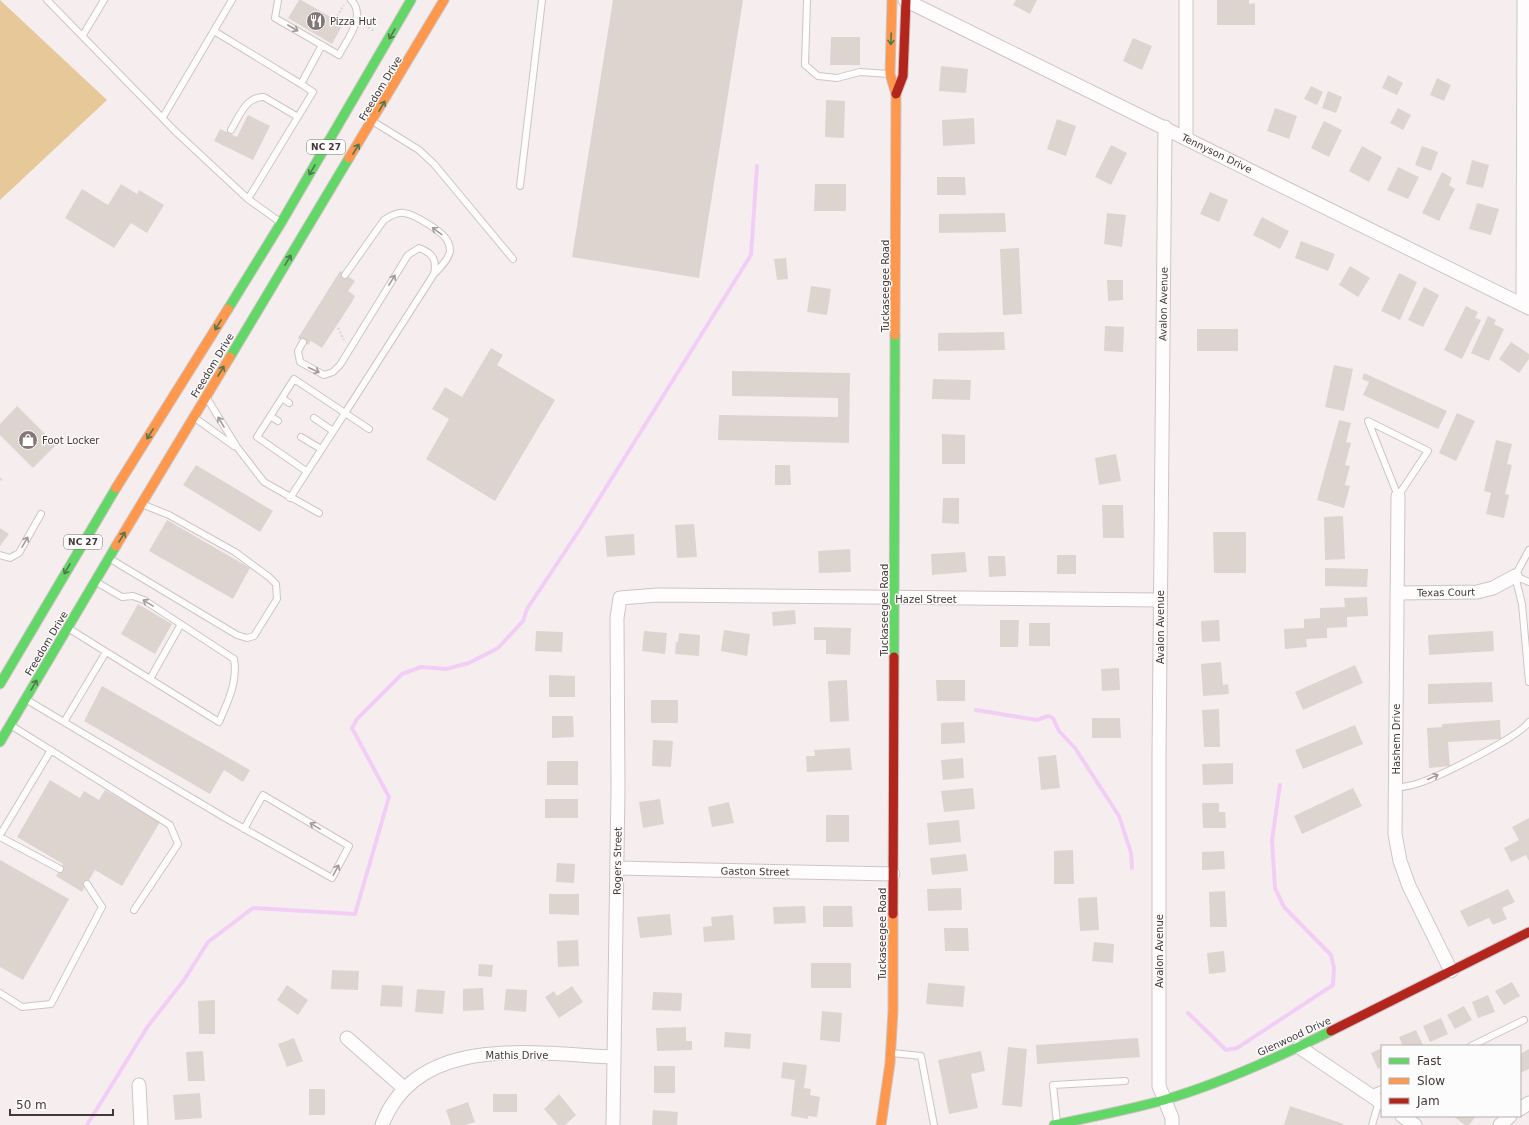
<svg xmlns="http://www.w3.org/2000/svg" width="1529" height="1125" font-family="'DejaVu Sans',sans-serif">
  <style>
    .forest { fill: #e7c899 }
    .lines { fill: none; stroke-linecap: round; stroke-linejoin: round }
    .stream { stroke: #f2cef7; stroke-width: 4 }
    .building { fill: #ddd4d0 }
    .lane-casing { stroke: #cec4c4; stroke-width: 8 }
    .street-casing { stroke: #cec4c4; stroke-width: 15 }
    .fast-casing { stroke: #cec4c4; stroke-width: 11 }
    .slow-casing { stroke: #cec4c4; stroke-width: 11 }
    .jam-casing { stroke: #cec4c4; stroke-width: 11 }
    .path { stroke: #dbd8d8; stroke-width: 2.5; stroke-dasharray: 2 2; stroke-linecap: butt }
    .lane { stroke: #fefcfc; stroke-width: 6 }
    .street { stroke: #fefcfc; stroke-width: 13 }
    .fast { stroke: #63d668; stroke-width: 9 }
    .slow { stroke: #ff974d; stroke-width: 9 }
    .jam { stroke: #b3261e; stroke-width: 9 }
    .oneway { stroke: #a29a9a }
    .oneway2 { stroke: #52774b }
    .labels { text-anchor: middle; stroke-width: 3; stroke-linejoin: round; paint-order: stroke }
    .shield { fill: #fcfcfc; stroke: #7d7272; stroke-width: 1 }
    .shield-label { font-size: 9px; font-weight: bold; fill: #463737 }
    .poi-label { font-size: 10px; fill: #463737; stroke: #fcfcfc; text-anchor: start }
    .street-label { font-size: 10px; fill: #463737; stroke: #fcfcfc }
  </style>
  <rect width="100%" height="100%" fill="#f6eeee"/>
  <path class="forest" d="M0,0L107,100L0,200Z"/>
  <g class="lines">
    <path class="stream" d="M976,710L1037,720L1048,716L1053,718L1059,731L1075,748L1119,816L1131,853L1132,868
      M1188,1013L1226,1050L1237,1048L1333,985L1334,968L1331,955L1284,907L1275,888L1272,840L1280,785
      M87,1125L148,1026L184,980L208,942L253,908L355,914L389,797L352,728L357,719L402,674L421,667L446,669L469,663L498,648L523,621L527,609L582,526L751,255L757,166"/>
  </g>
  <path class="building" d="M299,0H301L343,24L332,44L288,18Z
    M613,0H743L699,278L572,257Z
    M1016,0H1037L1030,14L1013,5Z
    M1217,0H1249V4L1255,3V25H1217Z
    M831,37H860V65H830Z
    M1133,38L1152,46L1142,70L1123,61Z
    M941,66L968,69L966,93L939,91Z
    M1388,75L1403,83L1397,95L1382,88Z
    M1437,78L1451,85L1444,101L1430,95Z
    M1311,86L1323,92L1317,105L1304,99Z
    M1328,91L1342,97L1336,113L1322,108Z
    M826,100L845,101L844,138L825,137Z
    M1275,108L1297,116L1289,139L1267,131Z
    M1398,108L1411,115L1403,130L1390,123Z
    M248,115L270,126L253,160L214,141L220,129L237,137Z
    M974,118L975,144L943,146L942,120Z
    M1057,119L1076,126L1066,156L1047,149Z
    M1324,121L1342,130L1329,157L1311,148Z
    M1111,145L1127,153L1111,185L1095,177Z
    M1362,146L1382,157L1369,182L1349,171Z
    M1422,146L1438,152L1431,171L1415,165Z
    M1472,160L1489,165L1483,188L1466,184Z
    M1398,167L1419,177L1408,199L1387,190Z
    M1442,172L1452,178L1449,185L1455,189L1439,221L1422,213Z
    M937,177H965L966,195H937Z
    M121,184L137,194L139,190L164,205L147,233L131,223L114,248L65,218L82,189L108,205Z
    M815,184H846V211H814Z
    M1210,192L1228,200L1219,222L1200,214Z
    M1477,203L1499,209L1491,235L1469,229Z
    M1005,213L1006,232L939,233V214Z
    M1107,213L1126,215L1122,247L1104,244Z
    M1262,217L1289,231L1280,249L1253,235Z
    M1301,241L1335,254L1328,271L1295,258Z
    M1019,248L1022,314L1003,315L1000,249Z
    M786,258L788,279L777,280L774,259Z
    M1350,266L1370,278L1358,297L1339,285Z
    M340,271L355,281L348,291L355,296L352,302L322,348L311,341L308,345L298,338Z
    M1399,273L1417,282L1400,320L1381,311Z
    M1107,280H1123V300L1108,301Z
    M811,286L831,289L827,315L807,312Z
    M1424,287L1439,295L1423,327L1408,320Z
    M1466,306L1478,312L1475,318L1481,320L1462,359L1444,350Z
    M1488,316L1496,320L1494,324L1504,329L1489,361L1471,353Z
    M1105,326L1124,327L1123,352L1104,351Z
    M1197,329H1238V351H1197Z
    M1004,332L1005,350L938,351V333Z
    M1511,342L1529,354V359L1519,373L1499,359Z
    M491,348L503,355L497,365L555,400L495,501L426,459L449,419L432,409L445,387L462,397Z
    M1334,365L1353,369L1344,411L1325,407Z
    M732,371L850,373L849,443L718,440L719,415L838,417V398L732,396Z
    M1364,373L1447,411L1438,429L1363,395L1369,382L1362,379Z
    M933,379L971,380L970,400L932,399Z
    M17,406L56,445L33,468L0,435V424Z
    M1457,413L1475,421L1456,461L1439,453Z
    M1339,420L1351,423L1346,442L1351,443L1345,465L1350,466L1345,485L1350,486L1344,508L1317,500Z
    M942,434L965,435V464H942Z
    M1496,440L1512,444L1507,464L1512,465L1505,494L1509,495L1504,518L1486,514L1491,493L1484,491Z
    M1116,454L1121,481L1099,485L1095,458Z
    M196,465L273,511L260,532L183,485Z
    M775,465H790L791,485H775Z
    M943,498H959V524L942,523Z
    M1102,505H1123L1124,538H1103Z
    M1343,516L1345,559L1325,560L1324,517Z
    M167,520L250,568L233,599L149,551Z
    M694,524L697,557L677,558L675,525Z
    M0,528L9,534L0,546Z
    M1213,532H1246V573H1214Z
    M634,534L635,555L607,557L605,536Z
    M850,549L851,572L819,573L818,551Z
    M965,552L967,572L932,575L931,554Z
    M1057,555H1076V574H1057Z
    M988,556H1005L1006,576L989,577Z
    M1325,568L1368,569L1367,587L1325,586Z
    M1367,597L1368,616L1347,617V627L1327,628V638L1306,639L1307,647L1285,649L1284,629L1304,628V619L1320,618V608L1345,607L1344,598Z
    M138,604L172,624L155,654L121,634Z
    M795,610L796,624L773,626L772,612Z
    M1000,620H1019L1018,647H1000Z
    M1219,620L1220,641L1202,642L1201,621Z
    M1029,623H1050V646H1029Z
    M814,627L851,628L850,655L826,654V640H814Z
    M724,630L750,634L747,656L721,651Z
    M536,631L563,632L562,652L535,651Z
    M644,631L667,633L665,654L642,651Z
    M1493,631L1494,651L1429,655L1428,635Z
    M679,633L700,635L699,656L675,654L676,642H678Z
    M1221,662L1223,685L1228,684L1229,694L1203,696L1201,664Z
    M1355,665L1363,683L1303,710L1295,692Z
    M1119,668L1120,690L1102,691L1101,669Z
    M549,675L575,676V697H549Z
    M847,680L849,721L830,722L828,681Z
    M936,680H965V701H937Z
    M1492,682L1493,702L1428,704V684Z
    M102,686L250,770L243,782L224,770L210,794L84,721Z
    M651,700H678V723H651Z
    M1219,709L1220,747H1204L1202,710Z
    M552,716H573L574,737L552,738Z
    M1092,718H1120L1121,738H1092Z
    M1500,720L1501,739L1448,742L1450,766L1429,768L1427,728L1442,727V724Z
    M964,722L965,743L941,744V723Z
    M1355,725L1363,744L1303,769L1295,750Z
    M653,740L673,741L671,767L652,766Z
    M850,748L852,770L807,772L806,756H815L814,750Z
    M1056,755L1060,788L1041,790L1038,757Z
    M963,758L964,778L943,780L941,760Z
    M547,761H578V785H547Z
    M1233,763V784L1203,785L1202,764Z
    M50,780L80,798L84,791L99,800L105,790L160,822L122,886L95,870L82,892L56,876L63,864L17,837Z
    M973,788L975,809L944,812L941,791Z
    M1353,788L1362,806L1302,834L1294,816Z
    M545,799H578V818H545Z
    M660,799L664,824L643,828L639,802Z
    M729,802L734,823L712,827L708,807Z
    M1202,803H1219V812H1225L1226,828H1203Z
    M826,815H849V842H826Z
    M1529,818V861L1526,855L1511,862L1504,848L1519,840L1512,827Z
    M959,820L961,842L929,845L927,823Z
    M1073,850L1074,884H1054V851Z
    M1224,851L1225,869L1202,870V852Z
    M966,854L968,871L932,875L930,858Z
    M0,860L69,899L23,980L0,967Z
    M557,863L575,864L574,883L556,882Z
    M961,888L962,910L928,911L927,889Z
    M1508,889L1515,902L1502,908L1507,919L1493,925L1489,918L1468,927L1460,911Z
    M1225,891L1227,927H1210L1209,892Z
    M549,894H579V915L549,914Z
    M1097,897L1099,930L1080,931L1078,898Z
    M805,906L806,923L774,924L773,907Z
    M823,906H852L853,927H823Z
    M670,914L672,935L640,938L637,917Z
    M733,915L735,940L704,942L703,927L712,926L711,917Z
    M944,928H968L969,951H945Z
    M578,940L579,966L558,967L557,941Z
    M1094,942L1114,944L1113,963L1092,961Z
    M1224,951L1226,972L1209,974L1207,953Z
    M811,963H851V988H811Z
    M479,964L493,965L492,977L478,976Z
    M332,970L359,971L358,990L331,989Z
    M1512,982L1520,996L1504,1005L1495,991Z
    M928,983L965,986L963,1007L926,1004Z
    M287,985L308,1000L298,1015L277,1000Z
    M382,985L403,986L402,1007L380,1006Z
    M572,986L583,1002L559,1018L545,997L554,991L557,996Z
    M483,988L484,1010L463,1011V989Z
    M417,989L445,991L443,1014L415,1012Z
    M506,989L527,990L526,1012L504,1010Z
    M653,992L682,993L681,1011L652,1010Z
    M1488,995L1495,1012L1478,1018L1472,1002Z
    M215,1000V1034H199L198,1001Z
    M1464,1006L1472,1020L1455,1029L1447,1015Z
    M822,1011L842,1013L840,1042L820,1040Z
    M1441,1018L1448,1034L1430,1042L1423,1026Z
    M686,1027V1041H692V1050L657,1051L656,1028Z
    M1416,1030L1423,1045L1403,1046L1399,1037Z
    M725,1032L751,1034L750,1049L724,1047Z
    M294,1038L303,1061L287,1067L278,1044Z
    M1138,1038L1140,1057L1037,1064L1036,1045Z
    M1008,1047L1027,1049L1022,1107L1002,1105Z
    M1382,1048V1067L1378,1069L1371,1053Z
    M1529,1049V1069L1520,1073V1054Z
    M203,1051L205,1081H188L186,1052Z
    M981,1051L985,1071L971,1074L978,1108L949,1114L938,1060Z
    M783,1062L807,1065L804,1088L811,1089L810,1095L820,1097L817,1117L808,1116V1119L791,1116L795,1080L781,1078Z
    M654,1066H675V1093H654Z
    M309,1089H325V1115H309Z
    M200,1093L202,1118L175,1120L173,1095Z
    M493,1094H517V1112H493Z
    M559,1094L576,1115L565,1125H558L544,1109Z
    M468,1102L475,1122L465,1125H451L446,1110Z
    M1290,1106L1344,1124L1343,1125H1284Z
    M653,1110L678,1112L677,1125H652Z
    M1453,1116H1476L1469,1125H1465Z"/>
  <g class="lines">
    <defs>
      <path id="lane" d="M47,0L176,132L248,199L280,222
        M278,0L275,18L339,55C347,39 367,16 351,0
        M807,0L805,65L818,76L837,78L860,72L889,74
        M214,31L301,84L322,45
        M83,35L104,0
        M163,117L232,0
        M374,122L419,150L434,164L513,259
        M231,130C239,117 246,96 264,97L298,117
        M520,186L542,0
        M248,199L313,92L301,84
        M303,342L298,351L300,362L324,375L333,372L340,365L408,255L419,248C433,253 437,260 434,274
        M282,398L289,403
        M208,400L237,447L264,482L319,513
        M270,416L278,421
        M195,418L234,446
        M314,418L333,431
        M1368,421L1428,451L1398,496Z
        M301,437L321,449
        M306,471L257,437L294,379L345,413L434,274C440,268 449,259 450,251C450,248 449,244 448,242C444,232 414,214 404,213C397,212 390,216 384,220L345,275
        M290,498L345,413L369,429
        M1529,550L1515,576L1522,604L1529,682
        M0,555L10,558L19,553L41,514
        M112,560L237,635L247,638L254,636L277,599L276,584L269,577L235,552L169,515L144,505
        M1515,576L1529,582
        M71,630L219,722C228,701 238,682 234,659L144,600L133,596L122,597L98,583
        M150,679L181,624
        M27,700L227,819L332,878L349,846L263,795L244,829
        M64,722L106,652
        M12,726L170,825L178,844L134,910
        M1395,788C1404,787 1414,785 1422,782C1442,775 1519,737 1529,722
        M0,835L51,750
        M0,837L60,869
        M0,993L22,1007L51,1004L102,907L87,884
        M1471,1046L1524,1020
        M892,1053L921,1056L934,1125
        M1369,1094L1382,1089
        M1057,1123L1053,1085L1125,1081
        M1372,1125L1379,1101"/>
      <path id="street" d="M905,0L1529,308
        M1165,127L1159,756V1086L1172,1118V1125
        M1186,138V0
        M1523,305L1524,0
        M1398,496L1395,834L1400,861L1409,886L1451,971
        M1397,593L1477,592L1493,588L1515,576
        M617,868L893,874
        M347,1038L405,1089
        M1299,1047L1382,1103
        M139,1085L141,1125
        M1520,1109L1529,1103
        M1402,1116L1415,1125
        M382,1125C417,1032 536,1054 614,1057
        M613,1125L618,789L617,618L620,598L658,595L1160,600
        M1500,1125L1510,1116"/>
      <path id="fast" d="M228,309L281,223L411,0
        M230,357L349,158
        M894,657L895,335
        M0,684L116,488
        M0,742L116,546
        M1054,1125C1091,1117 1128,1110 1164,1100C1222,1083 1277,1058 1331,1031"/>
      <path id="slow" d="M892,0L890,74L896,94L895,335
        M349,158L444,0
        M116,488L228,309
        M116,546L230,357
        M881,1125L890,1063L893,1011V914"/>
      <path id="jam" d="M896,94L903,76L906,0
        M893,914L894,657
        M1331,1031L1529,932"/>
    </defs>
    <use href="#lane" class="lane-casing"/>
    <use href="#street" class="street-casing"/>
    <use href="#fast" class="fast-casing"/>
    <use href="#slow" class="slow-casing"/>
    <use href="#jam" class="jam-casing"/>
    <path class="path" d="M337,16L344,5
      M365,25L374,31
      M338,328L344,340
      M0,480L2,478"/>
    <use href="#lane" class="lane"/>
    <use href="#street" class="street"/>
    <use href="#fast" class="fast"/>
    <use href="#slow" class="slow"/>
    <use href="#jam" class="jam"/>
  </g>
  <defs><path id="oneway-shaft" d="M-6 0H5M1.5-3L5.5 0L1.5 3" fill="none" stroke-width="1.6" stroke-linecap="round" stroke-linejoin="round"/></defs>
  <g class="oneway">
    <use href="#oneway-shaft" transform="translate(293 28) rotate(30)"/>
    <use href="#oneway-shaft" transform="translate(437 231) rotate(-144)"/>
    <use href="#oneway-shaft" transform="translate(392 280) rotate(-58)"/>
    <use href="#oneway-shaft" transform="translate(314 370) rotate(25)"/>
    <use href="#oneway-shaft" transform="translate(221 422) rotate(-121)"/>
    <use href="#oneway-shaft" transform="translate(25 542) rotate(-60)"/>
    <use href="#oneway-shaft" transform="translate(148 603) rotate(-149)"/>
    <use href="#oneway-shaft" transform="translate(1433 777) rotate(-25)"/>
    <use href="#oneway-shaft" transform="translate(315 826) rotate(-149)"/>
    <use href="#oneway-shaft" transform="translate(336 870) rotate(-62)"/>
  </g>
  <g class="oneway2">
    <use href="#oneway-shaft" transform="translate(392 34) rotate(120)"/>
    <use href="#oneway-shaft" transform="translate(891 39) rotate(92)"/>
    <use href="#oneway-shaft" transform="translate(382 106) rotate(-59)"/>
    <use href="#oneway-shaft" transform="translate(356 149) rotate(-59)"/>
    <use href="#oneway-shaft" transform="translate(312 170) rotate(120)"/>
    <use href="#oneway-shaft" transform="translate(288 260) rotate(-59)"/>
    <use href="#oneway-shaft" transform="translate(218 325) rotate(122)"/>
    <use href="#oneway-shaft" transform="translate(221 371) rotate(-59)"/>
    <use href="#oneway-shaft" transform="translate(150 434) rotate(122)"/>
    <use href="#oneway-shaft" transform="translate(122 537) rotate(-59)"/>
    <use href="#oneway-shaft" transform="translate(67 569) rotate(120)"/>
    <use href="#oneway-shaft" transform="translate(34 685) rotate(-60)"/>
  </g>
  <defs>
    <symbol id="restaurant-disc" viewBox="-11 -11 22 22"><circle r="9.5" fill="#847777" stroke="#fcfcfc"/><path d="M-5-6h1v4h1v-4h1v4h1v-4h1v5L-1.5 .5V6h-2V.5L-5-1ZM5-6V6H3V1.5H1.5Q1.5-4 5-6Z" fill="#fff"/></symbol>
    <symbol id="shop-disc" viewBox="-11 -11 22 22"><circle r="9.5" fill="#847777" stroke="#fcfcfc"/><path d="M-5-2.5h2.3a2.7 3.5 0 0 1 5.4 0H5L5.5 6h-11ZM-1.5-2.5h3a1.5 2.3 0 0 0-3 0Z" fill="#fff"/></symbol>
  </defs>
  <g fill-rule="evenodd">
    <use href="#restaurant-disc" x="305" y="10" width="22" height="22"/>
    <use href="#shop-disc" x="17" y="429" width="22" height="22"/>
  </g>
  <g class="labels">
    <g class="shield">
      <rect x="307" y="140" width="38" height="14" rx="3"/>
      <rect x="64" y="535" width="38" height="14" rx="3"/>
    </g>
    <g class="shield-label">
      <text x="326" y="150">NC 27</text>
      <text x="83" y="545">NC 27</text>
    </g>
    <g class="poi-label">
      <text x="330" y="25">Pizza Hut</text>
      <text x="42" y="444">Foot Locker</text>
    </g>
    <g class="street-label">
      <text transform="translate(380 88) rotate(-59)" y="4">Freedom Drive</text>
      <text transform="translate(1217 153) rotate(26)" y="4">Tennyson Drive</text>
      <text transform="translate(885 286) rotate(-90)" y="4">Tuckaseegee Road</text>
      <text transform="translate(1163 304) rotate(-89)" y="4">Avalon Avenue</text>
      <text transform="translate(212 365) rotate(-59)" y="4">Freedom Drive</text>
      <text transform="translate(1446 592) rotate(-1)" y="4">Texas Court</text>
      <text x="926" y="603">Hazel Street</text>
      <text transform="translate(884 610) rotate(-90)" y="4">Tuckaseegee Road</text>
      <text transform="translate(1160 627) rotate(-90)" y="4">Avalon Avenue</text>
      <text transform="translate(46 643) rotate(-59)" y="4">Freedom Drive</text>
      <text transform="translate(1396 739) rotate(-90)" y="4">Hashem Drive</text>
      <text transform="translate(617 861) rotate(-89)" y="4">Rogers Street</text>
      <text transform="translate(755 871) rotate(1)" y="4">Gaston Street</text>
      <text transform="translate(882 934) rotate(-90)" y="4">Tuckaseegee Road</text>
      <text transform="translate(1159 951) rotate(-90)" y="4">Avalon Avenue</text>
      <text transform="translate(1294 1036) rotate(-25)" y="4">Glenwood Drive</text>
      <text x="517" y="1059">Mathis Drive</text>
    </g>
  </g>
  <rect x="1381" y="1045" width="140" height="72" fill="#fcfcfc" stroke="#b3adad"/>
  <rect x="1389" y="1058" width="20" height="6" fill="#63d668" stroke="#b3adad"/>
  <text x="1417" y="1065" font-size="12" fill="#463737">Fast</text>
  <rect x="1389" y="1078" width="20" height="6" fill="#ff974d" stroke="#b3adad"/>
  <text x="1417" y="1085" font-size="12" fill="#463737">Slow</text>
  <rect x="1389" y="1098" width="20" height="6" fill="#b3261e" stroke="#b3adad"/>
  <text x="1417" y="1105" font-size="12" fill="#463737">Jam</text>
  <path d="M10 1109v6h103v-6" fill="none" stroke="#463737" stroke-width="2"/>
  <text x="16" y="1109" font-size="12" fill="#463737" stroke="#fcfcfc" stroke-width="3" paint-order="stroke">50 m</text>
</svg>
